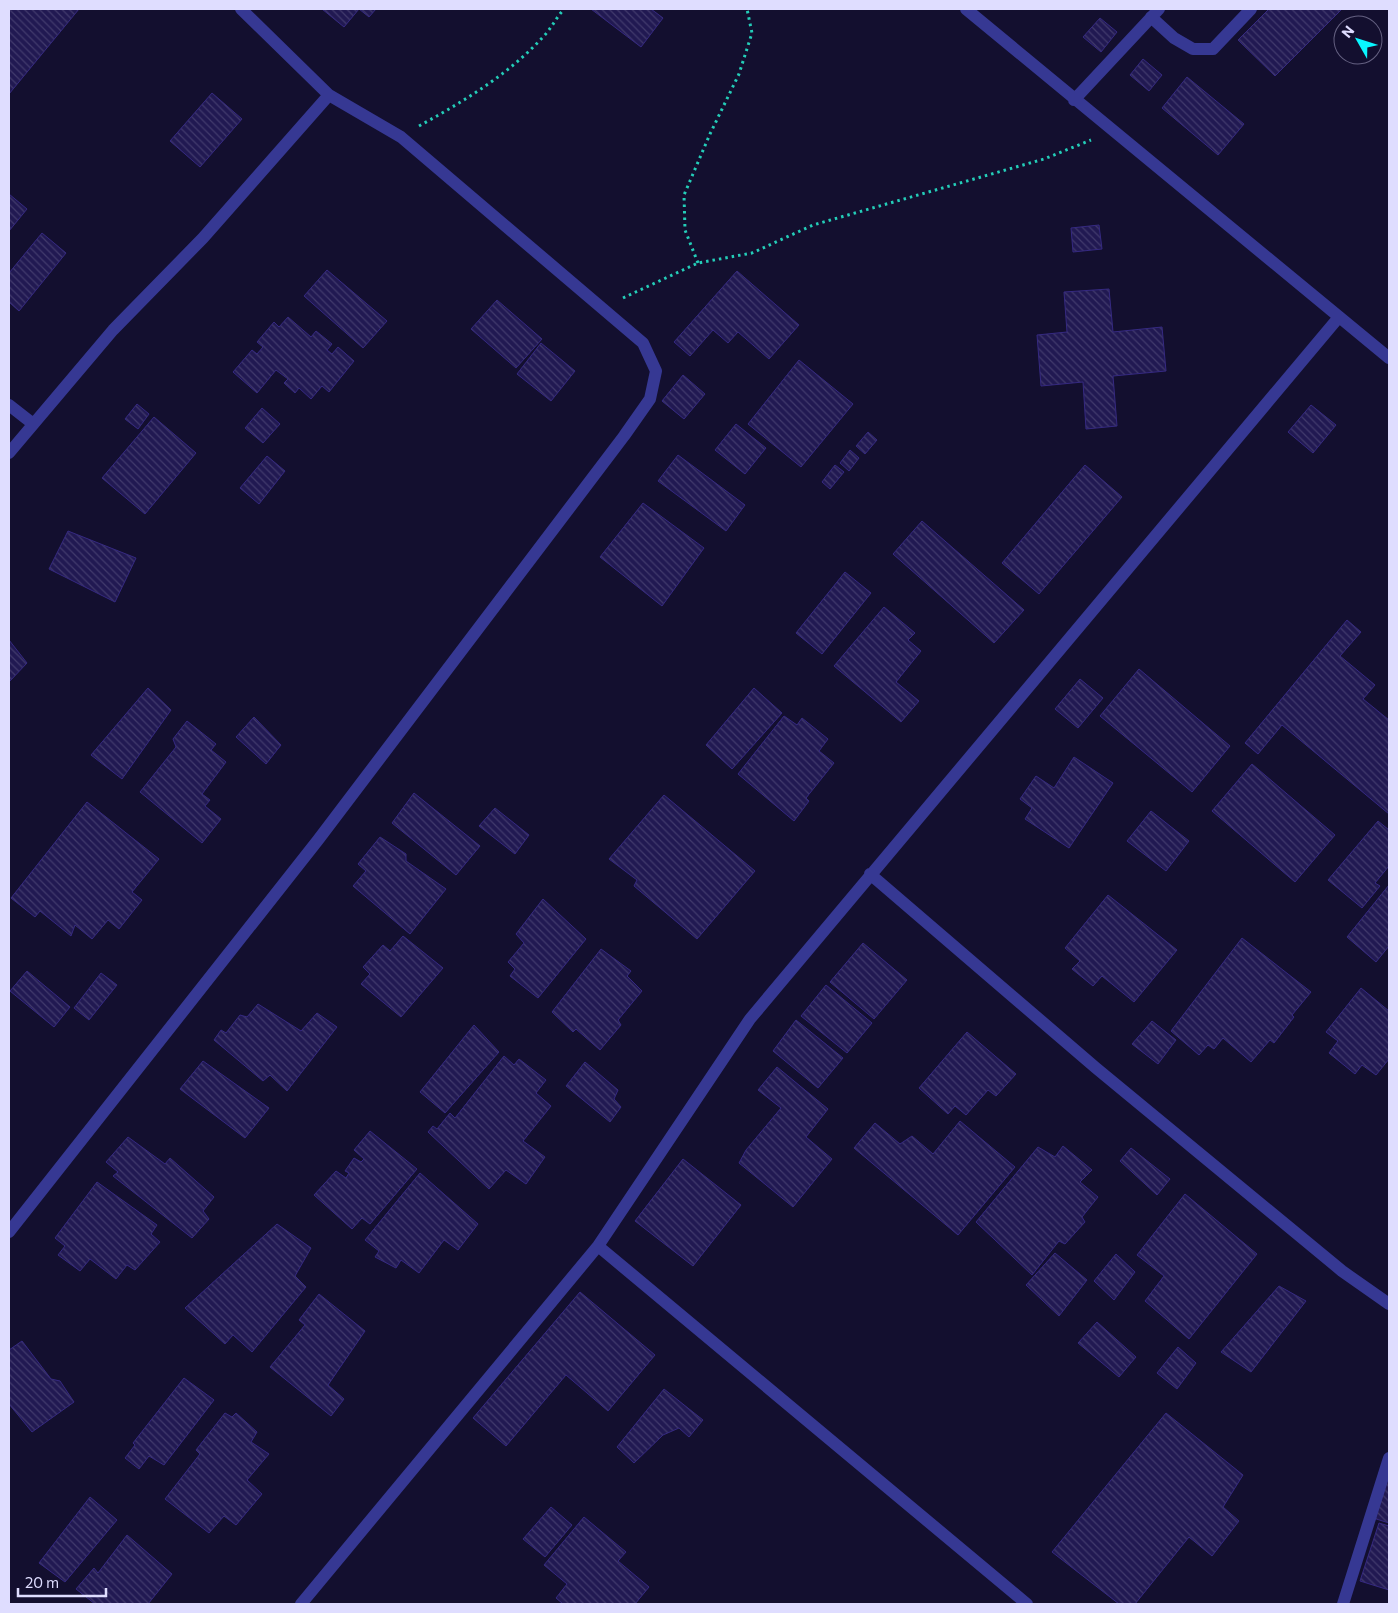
<svg xmlns="http://www.w3.org/2000/svg" width="1398" height="1613" font-family="Commissioner,sans-serif">
  <style>
    .building { fill: url(#building-back-hatch); stroke: #352981 }
    .lines { fill: none; stroke-linecap: round; stroke-linejoin: round }
    .path { stroke: #24cdb8; stroke-width: 3; stroke-dasharray: 2.5 4; stroke-linecap: butt }
    .minor { stroke: #363893; stroke-width: 12 }
  </style>
  <defs>
    <pattern id="building-back-hatch" width="6" height="6" patternUnits="userSpaceOnUse" patternTransform="scale(1.25)"><rect width="6" height="6" fill="#211952"/><path d="M-1 5l2 2M0 0l6 6M5-1l2 2" fill="none" stroke="#413a6c"/></pattern>
  </defs>
  <rect width="100%" height="100%" fill="#130f2f"/>
  <path class="building" d="M9,9H79L9,94Z
    M322,9H376L369,17L359,9L344,27Z
    M591,9H651L663,18L641,47Z
    M1269,9H1342L1275,76L1238,40Z
    M1100,18L1117,32L1101,52L1083,37Z
    M1143,59L1162,75L1149,91L1130,75Z
    M1187,77L1244,124L1218,155L1162,108Z
    M212,93L242,119L200,167L170,141Z
    M9,194L27,209L9,231Z
    M1099,225L1102,249L1073,252L1071,228Z
    M42,233L66,253L19,311L9,302V273Z
    M327,270L387,321L363,348L304,296Z
    M737,271L799,325L769,359L738,332L728,343L713,330L690,356L674,342Z
    M1109,289L1113,332L1162,327L1166,371L1113,376L1117,426L1086,429L1083,382L1041,386L1037,335L1067,332L1064,292Z
    M497,300L542,339L516,368L471,329Z
    M288,317L311,337L316,331L332,344L327,350L332,354L338,347L354,361L329,392L322,386L311,399L299,388L295,393L284,383L288,379L276,370L257,393L233,372L252,350L257,354L263,347L257,342L274,322L279,327Z
    M541,343L575,371L551,401L517,374Z
    M799,360L853,404L801,467L748,424Z
    M683,375L705,394L684,419L662,401Z
    M137,404L149,414L138,429L125,419Z
    M1311,405L1336,425L1313,453L1288,432Z
    M262,408L280,424L263,443L245,428Z
    M154,417L196,453L145,514L102,478Z
    M736,424L766,448L745,474L715,450Z
    M868,432L877,440L865,454L856,446Z
    M850,450L859,458L849,471L840,463Z
    M678,455L745,505L726,531L658,481Z
    M267,456L285,471L259,504L240,488Z
    M835,465L844,472L830,489L822,482Z
    M1085,465L1122,497L1039,594L1002,563Z
    M643,503L704,548L662,606L600,557Z
    M922,521L1024,610L994,643L893,554Z
    M68,531L136,558L115,602L49,569Z
    M845,572L871,593L822,654L796,633Z
    M884,607L915,633L908,640L921,651L896,682L919,701L901,722L834,666Z
    M1347,620L1361,632L1340,656L1375,685L1363,699L1389,720V814L1282,725L1258,754L1245,743Z
    M9,640L27,663L9,682Z
    M1139,669L1230,746L1192,792L1100,716Z
    M1080,679L1103,698L1078,728L1055,709Z
    M148,688L171,710L122,779L91,755Z
    M754,688L782,713L732,769L706,745Z
    M784,716L797,725L802,718L828,739L819,751L834,763L806,798L809,801L794,821L738,774Z
    M254,717L281,745L266,764L236,737Z
    M187,721L216,744L211,750L226,762L202,794L210,800L205,806L221,819L202,843L140,792L176,747L173,739Z
    M1074,757L1113,783L1069,848L1025,819L1032,808L1020,799L1036,776L1054,788Z
    M1252,764L1335,835L1295,882L1212,811Z
    M414,793L480,846L456,875L392,823Z
    M664,795L755,871L697,939L634,886L637,880L609,859Z
    M87,802L159,859L132,892L142,900L119,929L108,920L92,939L75,925L71,936L40,911L35,917L11,898Z
    M495,808L529,835L515,854L479,826Z
    M1151,811L1189,841L1166,871L1127,841Z
    M1378,821L1389,830V866L1375,883L1380,886L1362,908L1328,880Z
    M380,837L406,854V861L446,889L410,934L353,886L366,871L358,864Z
    M1389,885V946L1376,962L1347,937Z
    M1108,895L1177,950L1134,1002L1102,976L1093,986L1072,969L1080,961L1065,948Z
    M543,899L586,939L538,998L510,976L515,969L508,962L524,943L516,934Z
    M403,936L443,968L401,1017L361,984L370,974L363,967L383,945L390,951Z
    M1242,938L1311,992L1292,1015L1294,1017L1274,1043L1270,1040L1251,1062L1223,1038L1214,1049L1208,1045L1199,1055L1171,1031Z
    M863,943L907,980L874,1019L830,982Z
    M601,949L631,971L627,976L642,991L618,1020L621,1025L600,1050L576,1029L573,1032L552,1012Z
    M27,971L70,1007L54,1027L10,991Z
    M101,973L117,985L89,1020L74,1008Z
    M826,985L872,1023L847,1053L801,1016Z
    M1361,988L1389,1011V1059L1376,1075L1362,1065L1355,1074L1329,1053L1338,1041L1326,1032Z
    M258,1004L301,1031L317,1013L337,1027L287,1091L270,1075L263,1081L214,1040L221,1030L226,1033L240,1015L247,1017Z
    M796,1020L843,1058L818,1088L773,1051Z
    M1152,1021L1176,1040L1158,1064L1132,1044Z
    M474,1025L499,1052L445,1113L420,1092Z
    M967,1032L1016,1074L996,1096L988,1090L966,1115L955,1106L948,1114L919,1088Z
    M504,1056L514,1065L519,1059L546,1080L536,1093L551,1106L523,1141L545,1157L526,1184L506,1170L489,1189L428,1132L433,1126L437,1129L450,1113L455,1118Z
    M203,1061L269,1108L245,1138L180,1089Z
    M585,1062L618,1090L614,1099L621,1107L610,1122L566,1086Z
    M777,1067L828,1109L806,1137L832,1159L793,1207L739,1163L746,1150L781,1108L758,1090Z
    M960,1121L1015,1167L958,1235L854,1148L875,1123L900,1144L912,1136L933,1154Z
    M370,1131L417,1169L370,1224L362,1218L352,1229L314,1195L336,1171L346,1178L349,1173L345,1171L354,1158L361,1162L364,1159L354,1150Z
    M128,1137L165,1164L170,1158L214,1197L203,1211L209,1219L192,1238L113,1176L118,1172L106,1162Z
    M1063,1146L1092,1170L1080,1182L1098,1197L1082,1217L1085,1222L1065,1244L1059,1241L1032,1275L976,1222L1038,1147L1055,1157Z
    M1131,1148L1170,1179L1157,1195L1120,1161Z
    M683,1159L741,1205L693,1266L635,1221Z
    M420,1173L478,1224L458,1250L444,1240L419,1273L401,1260L396,1268L375,1257L379,1251L365,1240Z
    M97,1182L157,1225L151,1234L160,1242L135,1270L127,1265L116,1279L90,1259L80,1271L58,1255L65,1246L55,1238Z
    M1185,1194L1257,1254L1189,1339L1145,1301L1164,1276L1137,1255Z
    M277,1224L311,1248L295,1276L306,1287L252,1352L233,1335L225,1344L185,1308Z
    M1055,1253L1087,1280L1059,1316L1026,1285Z
    M1116,1254L1135,1272L1114,1300L1094,1281Z
    M1279,1286L1306,1301L1251,1372L1221,1352Z
    M580,1292L655,1355L608,1411L566,1375L506,1446L473,1418Z
    M319,1294L365,1331L328,1385L344,1399L331,1416L270,1367L305,1325L299,1320Z
    M1097,1322L1136,1357L1119,1377L1078,1343Z
    M22,1341L51,1379L60,1381L74,1402L32,1432L9,1404V1350Z
    M1178,1347L1196,1363L1177,1389L1157,1373Z
    M184,1378L214,1400L164,1465L149,1456L139,1469L125,1458L135,1445L133,1443Z
    M664,1389L703,1420L689,1437L679,1428L663,1435L634,1463L617,1447Z
    M225,1413L232,1417L236,1413L257,1432L251,1442L269,1454L247,1480L262,1494L236,1525L224,1516L209,1533L165,1499L200,1454L196,1450Z
    M1166,1413L1243,1475L1223,1507L1239,1521L1212,1556L1189,1537L1135,1604H1119L1052,1552Z
    M1389,1470V1523L1373,1518Z
    M90,1497L117,1520L65,1582L39,1563Z
    M551,1507L572,1525L545,1557L523,1539Z
    M584,1517L626,1552L618,1561L649,1587L635,1604H563L556,1598L567,1584L544,1565Z
    M1379,1523L1389,1526V1590L1360,1581Z
    M127,1535L172,1574L148,1604H95L76,1589L94,1568L98,1573Z"/>
  <g class="lines">
    <path class="path" d="M419,126C464,101 508,75 543,37C551,29 556,18 564,9
      M698,263L685,230L684,195L710,134L739,74L752,33L747,9
      M623,298L698,263L752,253L813,225L1044,159L1091,140"/>
    <path class="minor" d="M966,9L1389,358
      M1151,17L1174,38L1193,49H1213L1251,9
      M1074,100L1159,9
      M9,405L32,423
      M9,453L113,330L203,238L329,95
      M870,874L1096,1068L1342,1271L1389,1304
      M9,1232L318,840L624,436L650,399L656,371L643,343L401,137L329,95L241,9
      M598,1246L1027,1604
      M301,1604L598,1246L750,1019L1339,317
      M1343,1604L1389,1458"/>
  </g>
  <rect width="1398" height="1613" fill="none" stroke="#dfddff" stroke-width="20"/>
  <g transform="translate(1358 40) rotate(309)"><circle r="24" fill="#130f2f" stroke="#656182"/>
  <path d="M0-4L9 19L0 12L-9 19Z" fill="#09f6ff"/>
  <text y="-8" font-size="14" font-weight="bold" text-anchor="middle" fill="#dfddff">N</text>
  </g>
  <path d="M18 1588v8h88v-8" fill="none" stroke="#dfddff" stroke-width="2.5"/>
  <text x="25" y="1588" font-size="15" fill="#dfddff" stroke="#130f2f" stroke-width="4" paint-order="stroke">20 m</text>
</svg>
